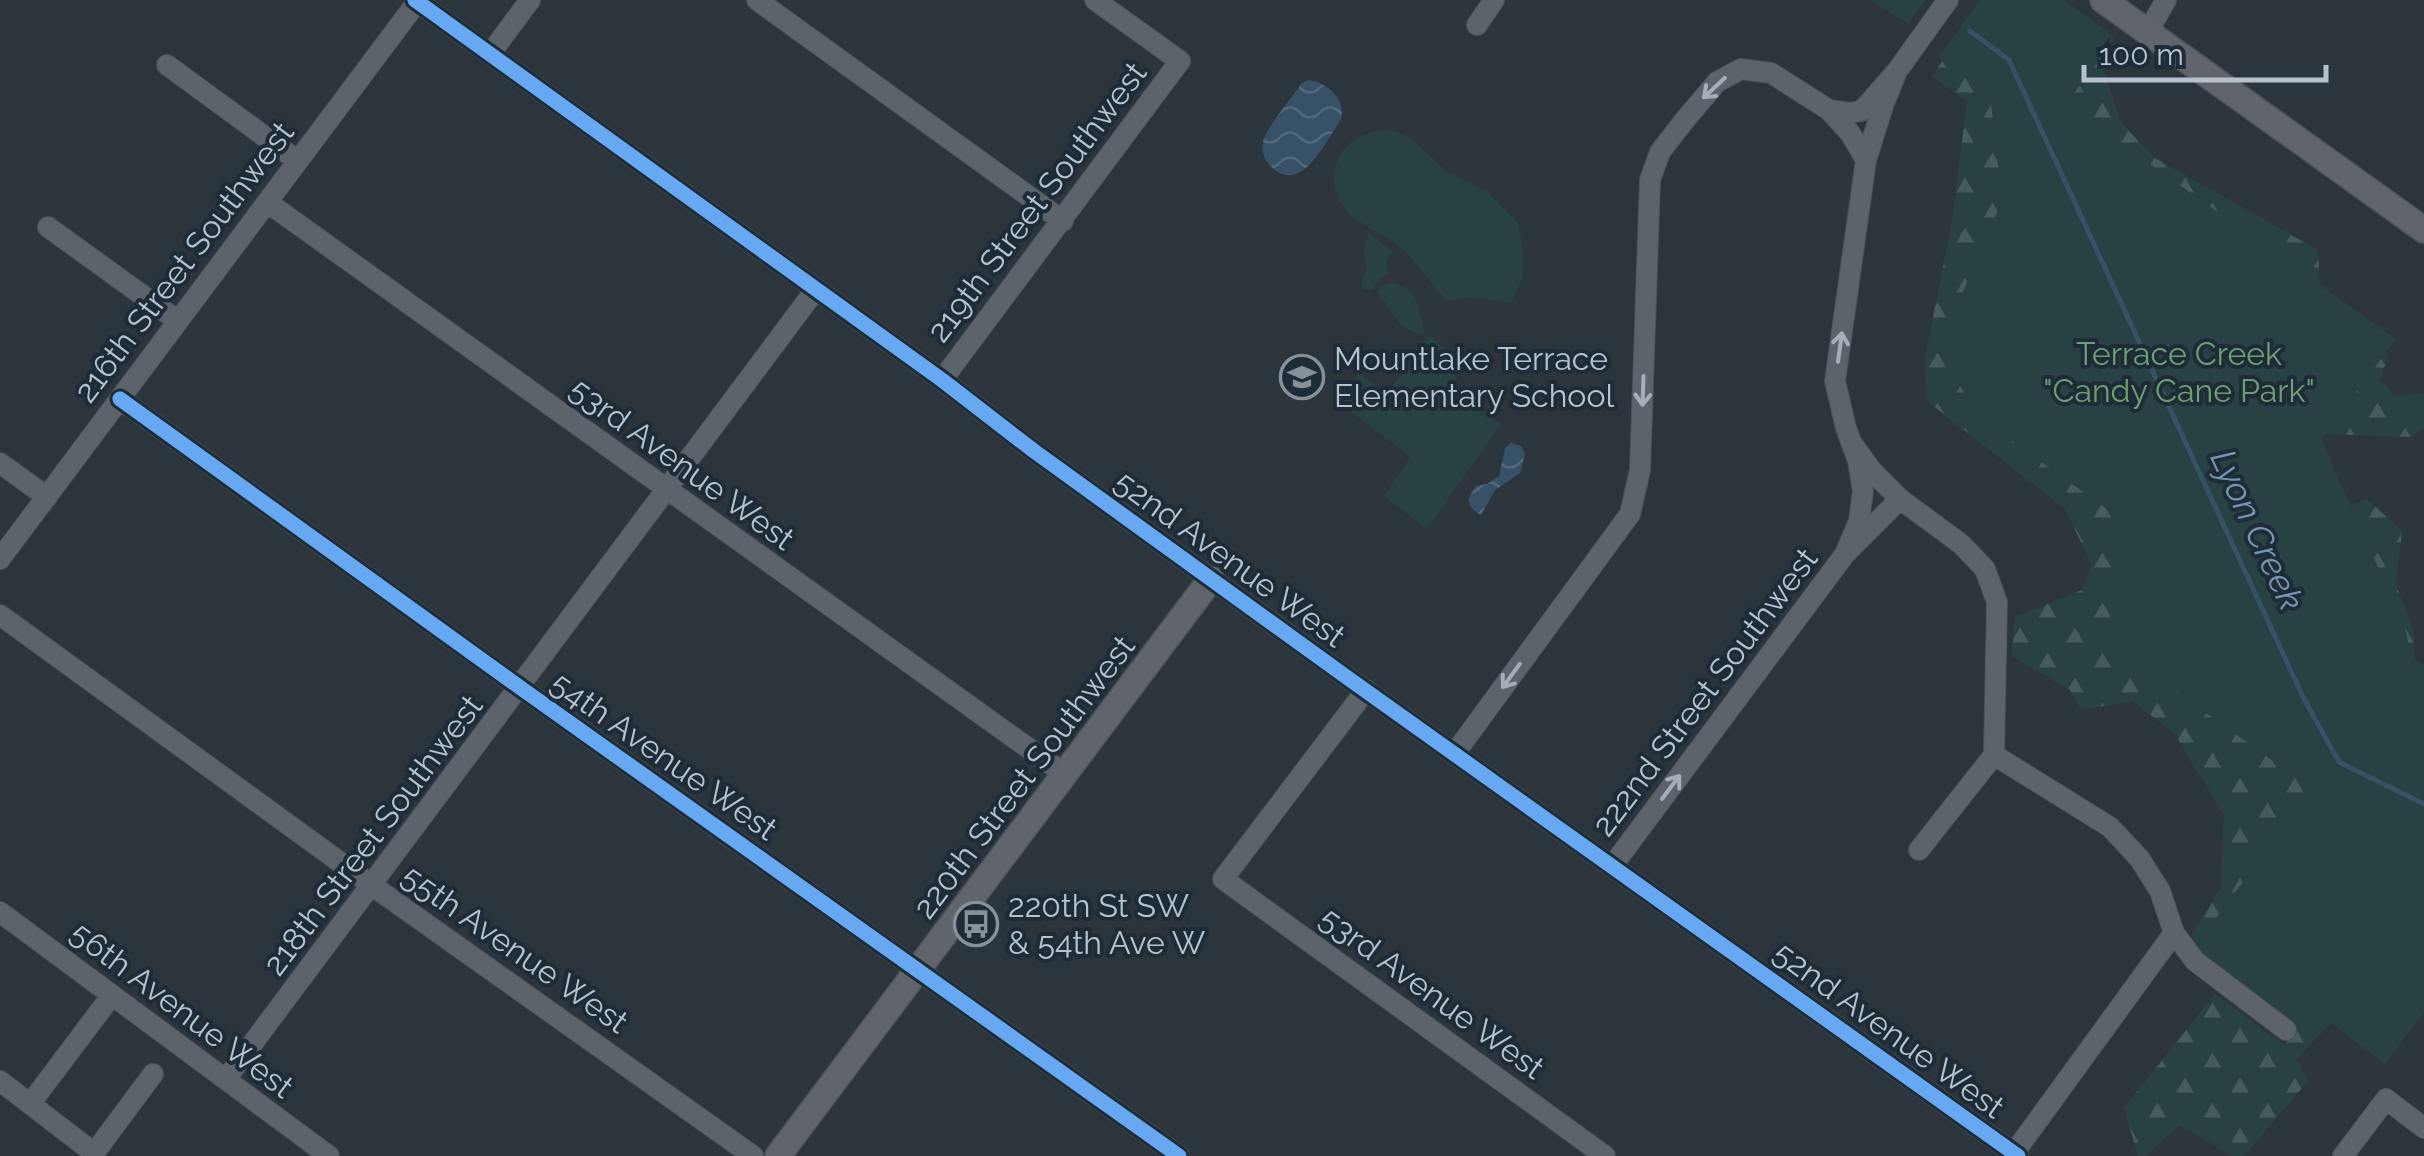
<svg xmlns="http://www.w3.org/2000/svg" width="2424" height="1156" font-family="Raleway,sans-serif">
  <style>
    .forest { fill: url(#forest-firs) }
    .green { fill: #284243 }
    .water { fill: url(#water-waves) }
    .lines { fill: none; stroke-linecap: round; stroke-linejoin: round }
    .stream { stroke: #375167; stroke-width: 5 }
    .minor-casing { stroke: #4b5156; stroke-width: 22 }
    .major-casing { stroke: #4a5259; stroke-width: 28 }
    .minor { stroke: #5c636a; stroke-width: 20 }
    .major { stroke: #5f656b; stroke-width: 25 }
    .cycleway-casing { stroke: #1e2c38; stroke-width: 21 }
    .cycleway { stroke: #66a8f1; stroke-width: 15 }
    .oneway { stroke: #a5afb9 }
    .labels { text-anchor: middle; stroke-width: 8; stroke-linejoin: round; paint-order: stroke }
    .street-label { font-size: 32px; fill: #b7c2cd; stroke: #1e2c38 }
    .park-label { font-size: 32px; fill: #6c9f71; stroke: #1e2c38 }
    .poi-label { font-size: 32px; fill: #b7c2cd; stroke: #1e2c38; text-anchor: start }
    .water-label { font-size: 35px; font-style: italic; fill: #7596b1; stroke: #1e2c38 }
  </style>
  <defs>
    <pattern id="forest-firs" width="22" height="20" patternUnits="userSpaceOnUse" patternTransform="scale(2.5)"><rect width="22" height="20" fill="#284243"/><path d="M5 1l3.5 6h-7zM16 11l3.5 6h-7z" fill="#455c5d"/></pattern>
    <pattern id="water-waves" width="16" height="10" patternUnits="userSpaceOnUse" patternTransform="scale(2.5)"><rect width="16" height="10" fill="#375167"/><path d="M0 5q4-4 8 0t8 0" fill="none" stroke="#52687c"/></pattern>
  </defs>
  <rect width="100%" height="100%" fill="#2c353c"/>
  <path class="forest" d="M1984,0L2090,25L2120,121L2153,157L2318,250L2321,299L2378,334L2388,357L2380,379L2394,395L2424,394V428L2411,437L2296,433L2328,514L2367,499L2402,531L2396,584L2414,632V662L2424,671L2333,1020L2297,1059L2308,1081L2244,1156H2232L2180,1125L2145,1156H2138L2124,1108L2215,994L2284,1045L2294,1031L2189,939L2221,887L2224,815L2174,733L2132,701L2081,710L2070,690L2012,656L2015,617L2082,590L2092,565L2065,509L1927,401L1925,358L1952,221L1967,101L1932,76Z"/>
  <path class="green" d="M1870,0H1925L1908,24Z
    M1980,0H2064L2115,37L2066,104L2396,339L2321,439L2405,628L2411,656L2424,666V1012L2385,1064L2327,1020L2313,1038L2193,949L2312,789L2106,641L2109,635L2114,514L1959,403L1965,394L1938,349L2002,201L1990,94L1939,57Z
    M1386,130L1401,133L1415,142L1447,172L1487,192L1518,223L1523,250L1522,278L1511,303L1474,297L1447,301C1433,286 1421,268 1407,253C1391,237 1372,231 1354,218C1335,204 1328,176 1340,155C1351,138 1367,132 1386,130Z
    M1368,233L1393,251L1386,260L1388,273L1378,281L1372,290L1363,289L1361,283L1367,266L1364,252Z
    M1390,283C1418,285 1420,312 1425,335C1389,328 1399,311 1376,294L1381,287Z
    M1429,336C1454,352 1455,366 1457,393L1501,424L1427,529L1384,496L1411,457L1338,402L1358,373L1388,393Z"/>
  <path class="water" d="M1309,80C1328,83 1346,99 1341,119C1327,139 1304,192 1275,170C1266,164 1261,153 1263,142C1265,130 1293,96 1302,83Z
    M1511,443L1521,446L1525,454L1520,473L1495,490L1481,515C1466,507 1466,499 1476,486L1487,484L1499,476L1505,448Z"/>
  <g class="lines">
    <path class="stream" d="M1970,31L2009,60L2303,697L2339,762L2424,804"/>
    <defs>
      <path id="minor" d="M415,0L942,380L1034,451L1352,681L2018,1156
        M757,0L1063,221
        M1477,25L1494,0
        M2147,33L2166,0
        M490,54L530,0
        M167,65L298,161
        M1829,110L1850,113L1861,111L1868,104L1897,71L1948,0
        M267,202L1063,773
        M48,227L178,321
        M942,380L1180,61L1095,0
        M120,399L518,686L1179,1156
        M1851,442L1872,471L1900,499L1961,544L1985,569L1997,602L1994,755L2110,827L2139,858L2160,891L2174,933L2195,961L2286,1030
        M0,463L47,497
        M1845,554L1859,521L1863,491L1858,461L1846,428L1835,381L1866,160L1884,103L1897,71
        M0,559L417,2
        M0,615L370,884L753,1156
        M1366,690L1223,879L1605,1156
        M1455,753L1630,514L1640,470L1650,180L1660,152L1684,121L1717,82L1741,69L1771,73L1829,110L1850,133L1866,160
        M1919,850L1994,755
        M1613,865L1845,554L1900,499
        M0,912L329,1156
        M226,1079L816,289
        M0,1081L94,1153
        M30,1104L112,995
        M2014,1153L2174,933
        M92,1156L153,1074
        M2343,1156L2386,1099L2424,1128"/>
      <path id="major" d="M2103,0L2424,230
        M778,1156L1211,579"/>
    </defs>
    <use href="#minor" class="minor-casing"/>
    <use href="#major" class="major-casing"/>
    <use href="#minor" class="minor"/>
    <use href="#major" class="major"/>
    <defs>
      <path id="cycleway" d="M415,0L942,380L1034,451L1352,681L2018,1156
        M120,399L518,686L1179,1156"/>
    </defs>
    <use href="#cycleway" class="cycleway-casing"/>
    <use href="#cycleway" class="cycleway"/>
  </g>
  <defs><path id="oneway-shaft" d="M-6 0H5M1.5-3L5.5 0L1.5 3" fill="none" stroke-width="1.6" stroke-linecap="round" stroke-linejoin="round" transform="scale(2.5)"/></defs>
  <g class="oneway">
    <use href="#oneway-shaft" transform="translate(1714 88) rotate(137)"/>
    <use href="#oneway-shaft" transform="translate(1840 347) rotate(-82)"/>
    <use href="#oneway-shaft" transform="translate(1643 391) rotate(92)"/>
    <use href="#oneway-shaft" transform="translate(1511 676) rotate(126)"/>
    <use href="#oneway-shaft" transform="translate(1671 787) rotate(-53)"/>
  </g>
  <defs>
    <symbol id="school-ring" viewBox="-11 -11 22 22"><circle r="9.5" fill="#1e2c38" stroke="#86919a" stroke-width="1.5"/><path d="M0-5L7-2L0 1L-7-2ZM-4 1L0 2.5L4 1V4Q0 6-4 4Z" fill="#86919a"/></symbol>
    <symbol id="bus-ring" viewBox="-11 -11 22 22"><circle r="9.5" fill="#1e2c38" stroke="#86919a" stroke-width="1.5"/><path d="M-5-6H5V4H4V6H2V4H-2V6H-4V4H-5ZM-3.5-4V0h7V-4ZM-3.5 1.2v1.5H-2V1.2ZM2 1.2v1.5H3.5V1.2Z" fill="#86919a"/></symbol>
  </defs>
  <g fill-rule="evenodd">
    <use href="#school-ring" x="1277" y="352" width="50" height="50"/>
    <use href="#bus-ring" x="951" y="899" width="50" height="50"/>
  </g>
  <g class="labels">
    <g class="street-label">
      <text transform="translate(1037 202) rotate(-53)" y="11">219th Street Southwest</text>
      <text transform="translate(184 262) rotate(-53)" y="11">216th Street Southwest</text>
      <text transform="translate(682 464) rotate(36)" y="11">53rd Avenue West</text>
      <text transform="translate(1230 559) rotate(36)" y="11">52nd Avenue West</text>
      <text transform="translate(1705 692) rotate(-53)" y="11">222nd Street Southwest</text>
      <text transform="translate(664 756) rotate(35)" y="11">54th Avenue West</text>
      <text transform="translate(1024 777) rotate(-53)" y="11">220th Street Southwest</text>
      <text transform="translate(373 835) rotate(-53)" y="11">218th Street Southwest</text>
      <text transform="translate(515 949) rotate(35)" y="11">55th Avenue West</text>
      <text transform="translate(1432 993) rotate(36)" y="11">53rd Avenue West</text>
      <text transform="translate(182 1010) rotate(37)" y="11">56th Avenue West</text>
      <text transform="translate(1889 1030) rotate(36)" y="11">52nd Avenue West</text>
    </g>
    <g class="park-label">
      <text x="2179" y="365">Terrace Creek<tspan x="2179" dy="37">"Candy Cane Park"</tspan></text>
    </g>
    <g class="poi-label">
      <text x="1334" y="370">Mountlake Terrace<tspan x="1334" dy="37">Elementary School</tspan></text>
      <text x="1008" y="917">220th St SW<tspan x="1008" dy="37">&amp; 54th Ave W</tspan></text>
    </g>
    <g class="water-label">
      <text transform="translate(2257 530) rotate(65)" y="12">Lyon Creek</text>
    </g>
  </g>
  <path d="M2084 65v15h242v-15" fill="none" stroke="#b7c2cd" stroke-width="5"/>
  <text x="2099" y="65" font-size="30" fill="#b7c2cd" stroke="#1e2c38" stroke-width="8" paint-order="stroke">100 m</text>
</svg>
